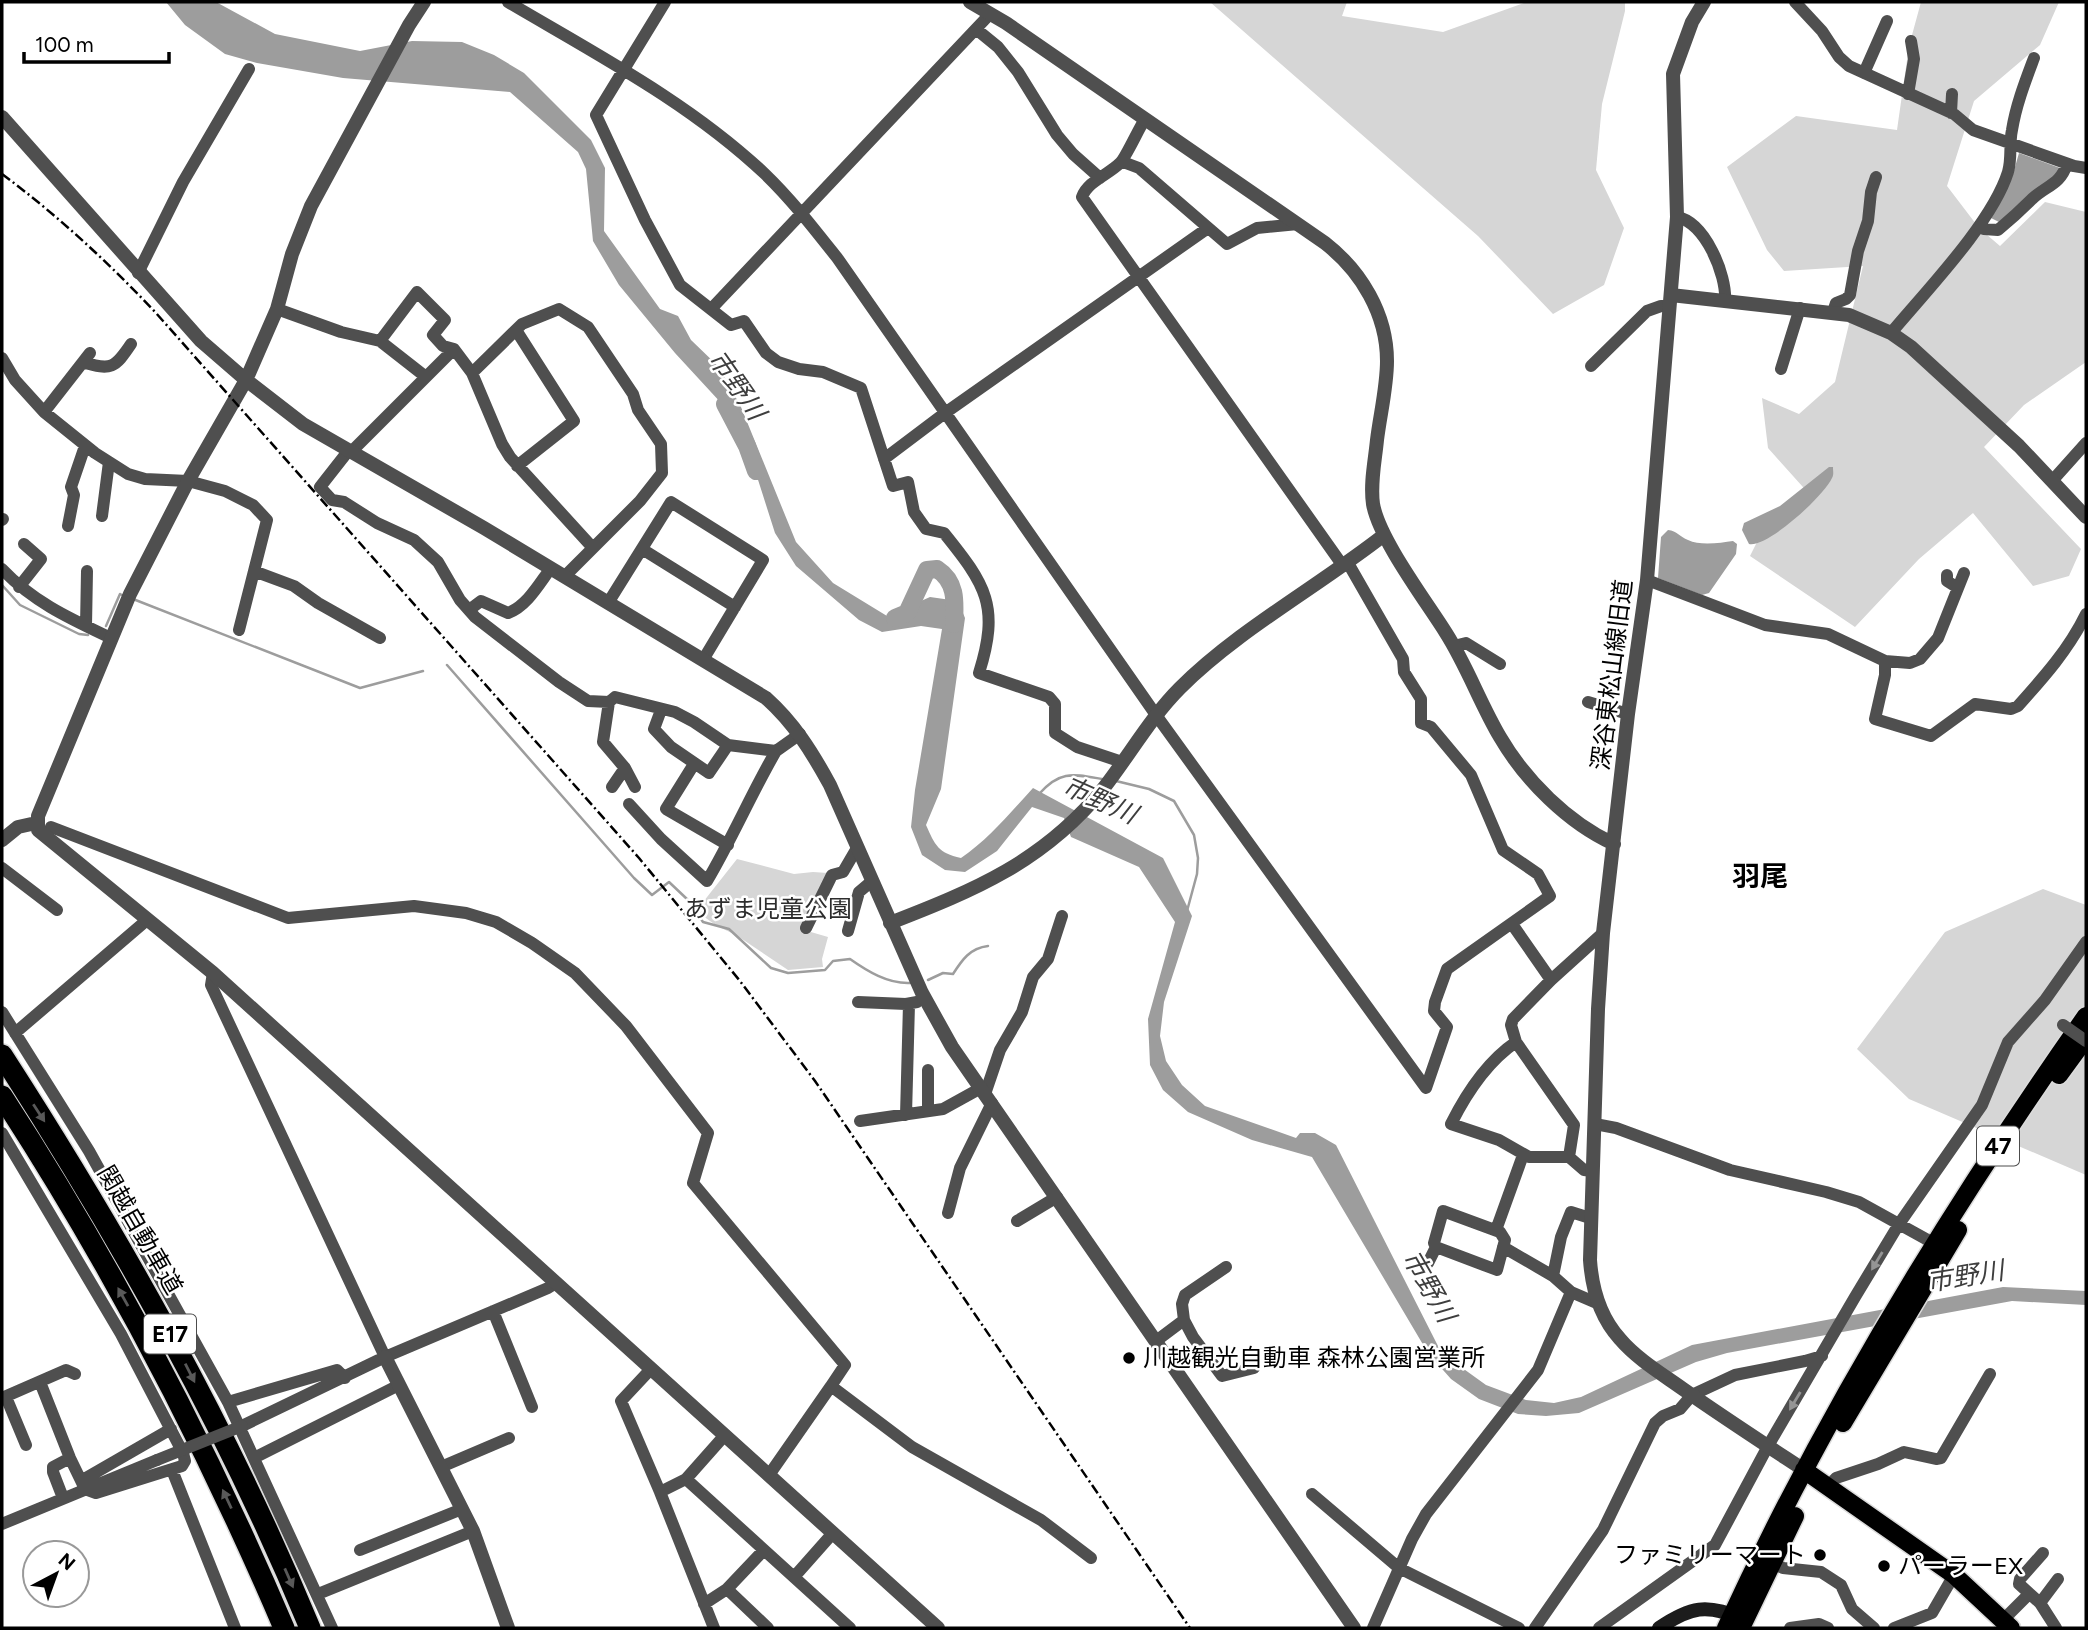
<svg xmlns="http://www.w3.org/2000/svg" width="2088" height="1630" font-family="Figtree,'Noto Sans JP',sans-serif">
  <style>
    .green { fill: #d6d6d6 }
    .water { fill: #9d9d9d }
    .lines { fill: none; stroke-linecap: round; stroke-linejoin: round }
    .stream { stroke: #9d9d9d; stroke-width: 2.5 }
    .river { stroke: #9d9d9d; stroke-width: 18 }
    .primary-casing { stroke: #dbdbdb; stroke-width: 21 }
    .motorway-casing { stroke: #dbdbdb; stroke-width: 24 }
    .minor { stroke: #4f4f4f; stroke-width: 12 }
    .tertiary { stroke: #4f4f4f; stroke-width: 14 }
    .secondary { stroke: #1c1c1c; stroke-width: 14 }
    .primary { stroke: #000; stroke-width: 18 }
    .motorway { stroke: #000; stroke-width: 21 }
    .rail { stroke: #000; stroke-width: 2.5; stroke-dasharray: 10 3.5 2 3.5; stroke-linecap: butt }
    .minor-bridge { stroke: #4f4f4f; stroke-width: 12 }
    .oneway { fill: #595959 }
    .oneway2 { fill: #959595 }
    .poi-dot { fill: #000; stroke: #fff; stroke-width: 2.5 }
    .labels { text-anchor: middle; stroke-width: 5; stroke-linejoin: round; paint-order: stroke }
    .shield { fill: #fff; stroke: #4c4c4c; stroke-width: 2 }
    .shield-label { font-size: 23px; font-weight: bold; fill: #000 }
    .street-label { font-size: 24px; fill: #000; stroke: #fff }
    .park-label { font-size: 24px; fill: #2d2d2d; stroke: #fff }
    .poi-label { font-size: 24px; fill: #000; stroke: #fff; text-anchor: start }
    .water-label { font-size: 26px; font-style: italic; fill: #3e3e3e; stroke: #fff }
    .quarter-label { font-size: 28px; font-weight: bold; fill: #000; stroke: #fff }
  </style>
  <rect width="100%" height="100%" fill="#fff"/>
  <path class="green" d="M1210,2H1347L1342,16L1443,32L1527,2H1625V11L1602,104L1596,170L1624,228L1604,285L1553,314L1478,236Z
    M1921,2H2059L2040,45L1974,101L1947,186L1979,228L2000,246L2045,202L2086,212V362L2024,405L1984,447L2081,549L2069,576L2033,586L1973,513L1919,559L1855,627L1750,556L1765,526L1811,496L1768,448L1762,398L1799,414L1835,382L1863,266L1784,271L1767,250L1727,167L1796,116L1897,130L1909,46Z
    M737,859L794,874L813,872L828,873L804,930L828,937L822,959L823,967L788,970L736,935L717,926L696,911Z
    M2043,889L2086,905V1175L1909,1099L1857,1049L1945,932Z"/>
  <path class="water" d="M166,2H216L275,34L360,51L412,41L462,42L494,55L524,73L591,140L605,168L604,231L660,309L678,316L691,340L719,367L741,407L796,542L833,583L887,616L930,597L958,601L965,618L941,789L926,825C935,845 938,853 961,858C989,839 1010,813 1033,788L1163,858L1192,916L1164,1002L1160,1036L1166,1061L1182,1085L1205,1106L1296,1138L1300,1133H1315L1336,1145L1438,1346L1461,1367L1486,1385L1526,1400L1554,1403L1581,1397L1692,1345L2003,1287L2086,1291V1305L2012,1301L1727,1353L1696,1362L1579,1413L1546,1416L1518,1414L1479,1399L1451,1379L1428,1353L1312,1157L1252,1140L1188,1112L1163,1090L1150,1065L1148,1019L1175,922L1139,867L1071,837L1064,818L1032,807L997,851L965,872L945,870L922,855L911,827L915,790L942,629L921,626L882,632L859,620L796,566L775,533L744,436L722,404L675,353L619,285L593,241L586,169L578,152L510,92L343,78L257,63L225,54L185,25Z
    M2019,153L2060,168L2058,173L1999,222L1989,217L2013,174Z
    M1829,467H1833C1833,472 1834,474 1832,478C1824,496 1767,548 1749,544L1742,530L1744,523L1780,506Z
    M1668,530C1677,531 1680,537 1688,540C1700,546 1720,543 1733,541L1737,544L1736,554L1709,593L1702,595L1658,578L1661,537Z"/>
  <g class="lines">
    <path class="stream" d="M2,585L20,605L79,634L88,635
      M133,599L360,688L423,671
      M106,626L120,594L124,596
      M447,665L634,878L652,895L669,882L688,900L703,922L729,929L771,968L788,973L825,970L833,961L850,959C867,971 888,984 910,983
      M1116,781L1149,789L1174,801L1194,835L1198,858L1197,874L1187,911
      M1039,794C1060,770 1073,774 1102,779
      M928,980L943,973L953,974C962,960 970,948 988,946"/>
    <path class="river" d="M725,404L747,446L756,471
      M895,618L907,613L927,570L937,569C957,582 955,602 954,624"/>
    <defs>
      <path id="primary" d="M2059,1075L2086,1038
        M1843,1423L1958,1230
        M1804,1470L1954,1575L2011,1628
        M1726,1628C1825,1413 1950,1209 2086,1016
        M1741,1628L1795,1516"/>
      <path id="motorway" d="M2,1055C120,1238 227,1427 310,1628
        M2,1096C112,1265 205,1443 284,1628"/>
    </defs>
    <use href="#primary" class="primary-casing"/>
    <use href="#motorway" class="motorway-casing"/>
    <path class="minor" d="M508,2C596,54 690,103 765,174C792,200 815,230 838,259L1156,715L1426,1088L1447,1027L1434,1011L1435,1002L1447,969L1550,896L1538,874L1503,850L1471,775L1431,727L1421,723V699L1404,672L1403,659L1348,563
      M665,2L596,115L645,220L680,285L731,325L744,321L766,353L778,362L799,369L823,372L861,388L893,486L908,482L914,512L926,529L944,533C986,585 1000,606 979,673L1049,697L1055,704V733L1077,747L1122,762
      M1795,2L1822,31L1839,57L1849,66L1954,114L1973,130L2074,166L2086,168
      M976,29L998,47L1018,72L1057,135L1073,154L1100,178
      M1864,73L1887,21
      M1908,94L1914,59L1911,41
      M1951,113L1952,94
      M1145,119C1139,128 1125,159 1120,163C1108,175 1088,181 1082,197L1343,566
      M1123,162L1139,168L1227,244L1257,228L1298,224
      M1677,217C1705,222 1727,275 1725,301
      M1979,226L1984,229L1998,230C2010,220 2021,210 2032,199C2047,185 2060,185 2067,164
      M138,273L183,182L249,69
      M712,308L990,14
      M277,309L341,332L380,341L426,377
      M1833,312L1836,303L1846,299L1850,295L1858,251L1868,221L1871,192L1876,177
      M516,330L574,421L517,466
      M1891,333C1926,291 1992,223 2008,172C2012,159 2009,144 2012,130C2016,105 2025,82 2034,58
      M380,341L417,292L445,320L433,335L443,346L454,349L472,373L502,444L510,457L593,548
      M2,358L15,380L44,412L95,453L128,474L145,479L188,481L225,491L253,505L267,520L239,630
      M83,362C111,371 115,368 131,344
      M1591,366L1647,311L1661,306H1670
      M1781,369L1800,308
      M472,373L522,324L559,309L588,327L633,394L638,410L661,444L662,473L640,501L565,576
      M44,412L90,353
      M349,450L320,487L332,500L344,502L377,523L414,540L438,562L460,600L475,617L559,682L588,701L609,702L615,697L675,712L694,722L728,745L776,751L800,734
      M352,451L454,349
      M884,459L945,413L1208,228
      M2052,481L2086,443
      M102,516L109,462
      M2,520L3,519
      M68,526L74,495L71,487L85,446
      M642,549L735,607
      M2,569C33,602 71,619 111,638
      M254,571L294,586L318,603L380,638
      M1947,575V581L1958,588
      M1647,580L1765,625L1828,634L1885,661L1910,663L1920,659L1938,638L1964,573
      M19,587L41,559L24,544
      M608,603L671,502L763,560L703,660
      M469,610L481,601L508,613C527,606 539,584 551,568
      M86,626L87,571
      M1454,646L1466,643L1500,664
      M1885,661V675L1875,719L1931,736L1975,704L2011,709L2018,706C2044,677 2069,649 2086,614
      M609,702L603,742L625,768L612,787
      M1588,702L1628,714
      M661,710L654,729L671,747L709,773L728,745
      M694,764L666,809L728,845
      M625,768L635,787
      M629,804L661,839L707,881C732,839 751,794 776,751
      M51,827L288,918L414,906L466,913L496,922L532,943L575,973L626,1026L708,1133L693,1183L845,1365L831,1386
      M2,868L57,910
      M1512,924L1551,980
      M806,928L832,875L843,872L857,848
      M848,931L859,892L872,881
      M213,973L211,985L385,1357
      M858,1002L906,1004L917,1002
      M2,1012L89,1151L228,1402L337,1370L345,1378
      M15,1033L147,920
      M1516,1042C1488,1061 1466,1094 1451,1124L1499,1140L1529,1157H1569L1584,1170L1592,1171
      M928,1070V1111
      M985,1094L1000,1050L1022,1012L1033,977L1048,959L1062,916
      M906,1115L909,1004
      M860,1121L943,1109L981,1088
      M1595,1124L1616,1128L1730,1170L1826,1192L1859,1202L1935,1244
      M2,1133L121,1334L183,1453L185,1461L182,1466L96,1493L85,1489L70,1458L40,1382
      M1569,1157L1574,1125L1516,1042L1511,1025L1513,1019L1551,980L1603,933
      M1443,1211L1500,1232L1505,1240L1497,1270L1436,1247L1434,1243Z
      M948,1213L960,1168L992,1103
      M1017,1221L1057,1197
      M1496,1230L1523,1155
      M1503,1247L1553,1276
      M1428,1263L1436,1247
      M1571,1292L1599,1304
      M493,1311L532,1407
      M1184,1320L1193,1337L1222,1376L1254,1368
      M1156,1341L1184,1320L1182,1304L1185,1295L1226,1267
      M650,1370L621,1401L660,1492L714,1628
      M6,1397L26,1445
      M2,1398L66,1370L75,1374
      M228,1402L332,1628
      M242,1426L385,1357L548,1288L556,1283
      M254,1458L399,1385
      M441,1467L509,1438
      M172,1470L235,1628
      M769,1475L831,1386L912,1447L1041,1520L1091,1558
      M686,1479L850,1628
      M1828,1487L1836,1478L1878,1464L1904,1452L1936,1459L1941,1458L1990,1374
      M85,1489L86,1478L171,1429
      M660,1492L686,1479L725,1435
      M1312,1494L1399,1568L1519,1628
      M63,1498L53,1472V1467L70,1458
      M2,1524L157,1460
      M360,1550L462,1509
      M2043,1553L2020,1579L2019,1584L2040,1603L2056,1628
      M1772,1563L1783,1568L1821,1572L1841,1585L1852,1609L1874,1628
      M794,1577L833,1533
      M727,1589L768,1628
      M318,1594L473,1531
      M2040,1603L2058,1579
      M704,1604L727,1589L764,1550
      M2003,1620L2029,1594
      M1373,1628L1412,1539L1426,1514L1538,1370L1571,1292L1553,1276L1561,1237L1571,1212L1590,1218
      M1535,1628L1603,1530L1655,1423L1663,1416L1680,1409L1692,1395L1735,1375L1805,1361L1822,1356
      M1599,1628L1715,1545L1768,1446L1855,1297L1899,1224L1982,1105L2008,1042L2045,1000L2086,942
      M1790,1628L1819,1624L1828,1628
      M1894,1628L1932,1613L1954,1575"/>
    <path class="tertiary" d="M424,2L409,25L311,206L292,254L277,309L246,380L188,481L130,594L38,816V830L213,973L938,1628
      M970,2L1006,23L1325,243C1361,271 1387,314 1387,361C1387,387 1380,415 1377,440C1375,461 1370,483 1373,504C1379,539 1426,601 1446,633C1467,666 1480,703 1500,737C1525,780 1568,823 1614,844
      M1704,2L1692,22L1673,74L1677,217L1647,580L1628,714L1603,933L1598,1009L1590,1260C1592,1289 1600,1317 1620,1339C1637,1359 1662,1374 1683,1389C1723,1417 1763,1443 1804,1470
      M2,117L201,341L246,380L303,424L484,528L766,698C794,723 812,752 830,785L922,993L952,1047L1354,1628
      M1671,295L1849,315L1891,333L1911,347L2019,446L2086,517
      M2,840L18,827L36,823
      M890,923C975,890 1043,862 1103,789C1129,756 1150,718 1180,688C1238,630 1319,586 1384,535
      M385,1357L473,1531L508,1628"/>
    <path class="secondary" d="M1659,1628C1690,1607 1707,1603 1742,1619"/>
    <use href="#primary" class="primary"/>
    <use href="#motorway" class="motorway"/>
    <path class="rail" d="M2,174C57,215 108,262 156,313L639,858L740,981L815,1081L1190,1628"/>
    <path class="minor-bridge" d="M2063,1025L2086,1041
      M157,1460L242,1426"/>
  </g>
  <defs><path id="oneway-solid" d="M-6-.8H1V-3.2L6.5 0L1 3.2V.8H-6Z" transform="scale(1.75)"/></defs>
  <g class="oneway">
    <use href="#oneway-solid" transform="translate(39 1113) rotate(57)"/>
    <use href="#oneway-solid" transform="translate(123 1297) rotate(-119)"/>
    <use href="#oneway-solid" transform="translate(190 1373) rotate(63)"/>
    <use href="#oneway-solid" transform="translate(227 1499) rotate(-115)"/>
    <use href="#oneway-solid" transform="translate(289 1578) rotate(66)"/>
  </g>
  <g class="oneway2">
    <use href="#oneway-solid" transform="translate(1877 1261) rotate(121)"/>
    <use href="#oneway-solid" transform="translate(1795 1401) rotate(121)"/>
  </g>
  <g class="poi-dot">
    <circle cx="1129" cy="1358" r="7"/>
    <circle cx="1820" cy="1555" r="7"/>
    <circle cx="1884" cy="1566" r="7"/>
  </g>
  <g class="labels">
    <g class="shield">
      <rect x="1977" y="1126.5" width="42" height="39" rx="5"/>
      <rect x="144" y="1314.5" width="52" height="39" rx="5"/>
    </g>
    <g class="shield-label">
      <text x="1998" y="1154">47</text>
      <text x="170" y="1342">E17</text>
    </g>
    <g class="street-label">
      <text transform="translate(1612 675) rotate(-83)" y="8">深谷東松山線旧道</text>
      <text transform="translate(140 1230) rotate(60)" y="8">関越自動車道</text>
    </g>
    <g class="park-label">
      <text x="768" y="917">あずま児童公園</text>
    </g>
    <g class="poi-label">
      <text x="1143" y="1366">川越観光自動車 森林公園営業所</text>
      <text x="1806" y="1563" text-anchor="end">ファミリーマート</text>
      <text x="1898" y="1574">パーラーEX</text>
    </g>
    <g class="water-label">
      <text transform="translate(737 385) rotate(55)" y="9">市野川</text>
      <text transform="translate(1100 800) rotate(24)" y="9">市野川</text>
      <text transform="translate(1965 1276) rotate(-9)" y="9">市野川</text>
      <text transform="translate(1429 1286) rotate(60)" y="9">市野川</text>
    </g>
    <g class="quarter-label">
      <text x="1760" y="886">羽尾</text>
    </g>
  </g>
  <rect width="2088" height="1630" fill="none" stroke="#000000" stroke-width="7"/>
  <g transform="translate(56 1574) rotate(41)"><circle r="33" fill="#ffffff" stroke="#999999" stroke-width="2"/>
  <path d="M0-5L12 26L0 18L-12 26Z" fill="#000000"/>
  <text y="-10" font-size="19" font-weight="bold" text-anchor="middle" fill="#000000">N</text>
  </g>
  <path d="M24 52v10h145v-10" fill="none" stroke="#000000" stroke-width="3.5"/>
  <text x="35" y="52" font-size="21" fill="#000000" stroke="#ffffff" stroke-width="5" paint-order="stroke">100 m</text>
</svg>
